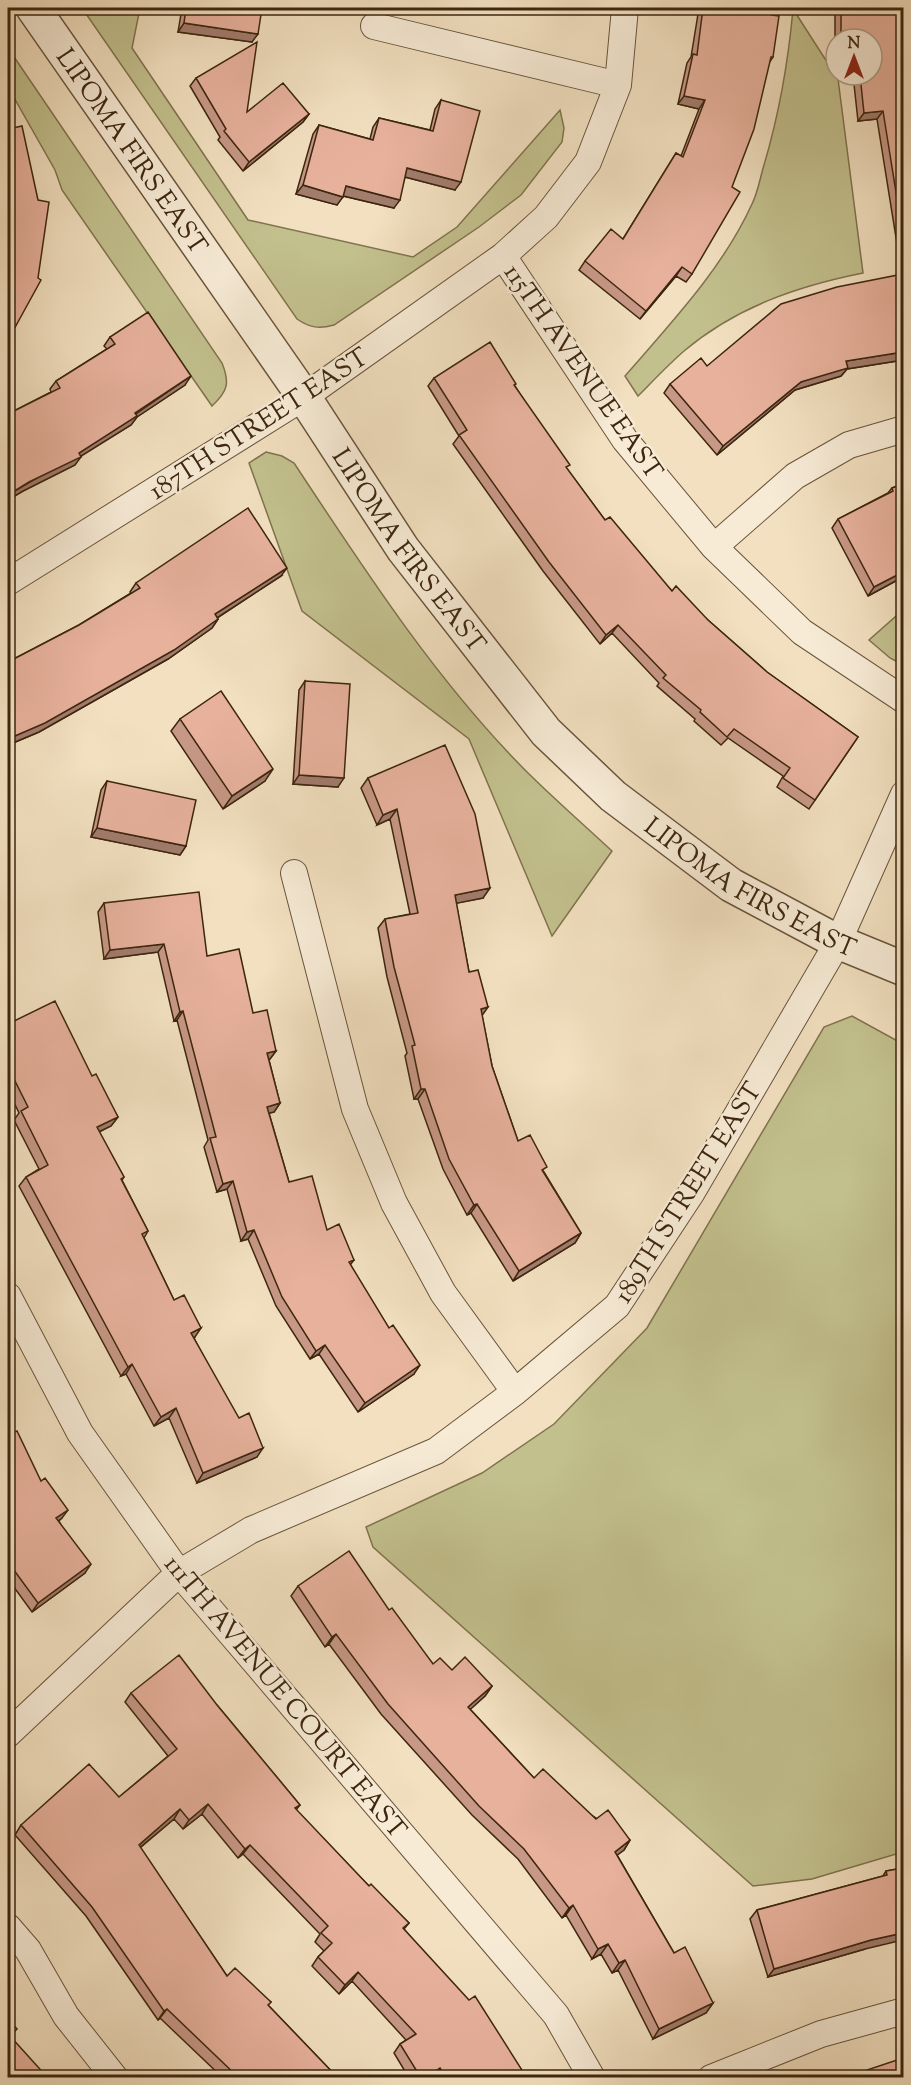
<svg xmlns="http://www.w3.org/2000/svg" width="911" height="2085" font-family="'Sorts Mill Goudy',serif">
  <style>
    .green { fill: #c2c08d; stroke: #80734e; stroke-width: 1.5 }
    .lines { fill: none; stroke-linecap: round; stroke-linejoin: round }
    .minor-casing { stroke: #6a543b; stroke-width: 28 }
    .tertiary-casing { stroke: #6a543b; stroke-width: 36 }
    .minor { stroke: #f7ebd6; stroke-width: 26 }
    .tertiary { stroke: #f7ebd6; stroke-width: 33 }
    .wall { fill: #c79886; stroke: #3d260f; stroke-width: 1.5 }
    .shaded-wall { fill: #a27c6d; stroke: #3d260f; stroke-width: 1.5 }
    .building { fill: #e7b19c; stroke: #3d260f; stroke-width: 1.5 }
    .labels { text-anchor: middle; stroke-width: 5; stroke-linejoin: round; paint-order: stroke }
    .street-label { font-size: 26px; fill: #3d260f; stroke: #f7ebd6 }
  </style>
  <rect width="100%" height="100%" fill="#f2e0c0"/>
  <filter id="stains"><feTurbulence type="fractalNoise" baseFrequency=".00333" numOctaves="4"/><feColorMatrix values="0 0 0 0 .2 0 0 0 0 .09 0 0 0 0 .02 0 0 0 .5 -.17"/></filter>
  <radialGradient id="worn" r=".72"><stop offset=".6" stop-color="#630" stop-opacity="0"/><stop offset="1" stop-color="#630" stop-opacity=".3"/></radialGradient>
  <path class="green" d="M82,8H140L132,48L248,220L413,257L457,227L560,110L564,128L562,142L521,195L479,227L334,325C319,329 310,328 297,319Z
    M793,9L838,79L863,273C798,286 736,307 684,351C668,365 653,381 638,396L625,376C671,323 723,268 752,204C758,192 760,178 764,165C780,111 788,65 793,9Z
    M8,48L222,363C230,383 228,391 212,406L62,190L55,170L8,87Z
    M266,452L282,456L294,463C364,569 435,679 525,770C553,798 583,824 612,851L552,936L469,739L302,611L249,463Z
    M903,610V665L890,658L869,640Z
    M852,1016L903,1044V1852L812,1879L753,1886L373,1547L366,1527L482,1473L554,1424L647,1328L824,1027Z"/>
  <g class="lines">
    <defs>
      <path id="minor" d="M374,26L618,85
        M503,256L625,440L714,547L802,632L904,700
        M714,547L795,476L849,445L904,429
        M8,582L304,397L503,256L546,217L588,162L618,85L625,8
        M294,873L355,1109L394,1203L443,1293L515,1392
        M8,1296L80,1433L179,1573L556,2015L592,2078
        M8,1734L179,1573L251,1530L436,1451L515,1392L617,1306L692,1192L838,942L904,794
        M8,1927L28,1950L66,2016L115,2078
        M711,2078L821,2034L904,2011"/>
      <g id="tertiary">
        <path id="s1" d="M33,8L304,397L403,549L546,732L613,796L731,885L838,942L904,969"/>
      </g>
    </defs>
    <use href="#minor" class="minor-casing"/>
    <use href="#tertiary" class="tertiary-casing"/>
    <use href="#minor" class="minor"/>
    <use href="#tertiary" class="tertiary"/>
  </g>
  <path class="wall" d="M182,8H262L252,42L178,32Z
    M699,8H772L773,57L769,63L692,274L686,282L676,276L640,319L579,270L585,261L623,239L676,153L681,156L699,109L678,104L687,63L691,57Z
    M835,8H903V360L847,369L841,376L795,390L717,455L664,393L670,384L707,366L902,275L877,119L858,121L853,75H872V39H836V47H835Z
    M196,78L247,112L309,114L303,122L243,171L218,140L220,137L190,86Z
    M441,100L455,190L405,177L394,208L343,196L337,205L296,194L313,134L319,125L370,139L373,127L379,118L430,130L435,109Z
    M8,129L38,278L13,331L8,339Z
    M110,337L185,385L137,417L131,425L80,456L75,465L23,491L8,500V414L51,392L50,389L56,381L107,349L104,346Z
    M434,378L515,386L567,469L605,520L672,591L708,620L767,672L858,737L809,809L777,787L783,776L728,738L721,745L694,721L695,719L657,686L659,683L612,633L600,644L543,571L453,444L459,436L428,386Z
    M903,484V577L868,596L832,528L838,519L888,493L892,488Z
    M281,576L217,618L218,619L212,628L168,659L39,732L8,745V662L79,625L131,593L130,592L136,583Z
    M305,681L338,787L293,784L299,690Z
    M180,719L265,781L223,809L171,731Z
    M368,778L483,898L456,903L469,972L482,1016L492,1066L518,1141L544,1172L581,1233L575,1243L513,1281L471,1213L467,1215L443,1169L418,1099H414L405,1056L407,1053L387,977L378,928L385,919L410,914L390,819L377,825L361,788Z
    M107,781L186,846L180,855L91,837L101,790Z
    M104,903L207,956L253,1013L276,1051L269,1060L280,1103L274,1112L269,1113L289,1182L327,1230L354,1260L350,1265L414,1374L358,1412L319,1354L310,1359L276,1306L248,1239L241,1241L227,1189L217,1192L204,1147L208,1140L177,1020L174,1021L158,952L104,959L98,912Z
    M8,1024L92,1076L118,1117L111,1126L99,1132L124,1177L122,1180L148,1231L144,1238L174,1300L195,1337L194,1338L257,1457L197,1483L169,1418L154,1426L126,1374L121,1376L19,1186L26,1177L39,1169L14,1120L19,1113L8,1090Z
    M8,1425L62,1518L59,1521L85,1573L32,1612L8,1579Z
    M298,1586L389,1610L433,1664L452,1670L492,1686L485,1696L470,1709L534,1778L630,1840L624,1850L617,1855L674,1953L713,2003L706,2013L653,2039L618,1970L612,1973L601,1954L592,1959L566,1915L562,1918L518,1859L472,1815L381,1714L329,1644L325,1647L291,1596Z
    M131,1693L217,1705L300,1805L296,1810L369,1886L409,1923L404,1929L527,2078H409L394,2053L400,2044L406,2040L352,1981L339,1994L312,1966L318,1957L324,1951L315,1942L320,1934L243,1854L238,1858L202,1814L183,1829L174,1819L140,1848L227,1976L271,2002L268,2005L338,2078H223L160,2018L158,2020L86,1916L15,1835L21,1825L119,1797L168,1756L125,1702Z
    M903,1868L865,1949L768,1977L750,1919L757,1910L883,1876L886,1871Z"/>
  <path class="shaded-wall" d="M184,23L258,34L252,42L178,32Z
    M684,96L705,100L699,109L678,104Z
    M883,111L877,119L858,121L864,113Z
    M309,114L303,122L243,171L249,162Z
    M407,168L461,182L455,190L401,176Z
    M303,185L343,197L337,205L296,194Z
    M346,186L400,200L394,208L339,195Z
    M682,267L676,276L640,319L646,311Z
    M903,352V360L847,369L841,376L795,390L717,455L723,446L801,382L846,361Z
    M191,376L185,385L137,417L131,425L78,458L81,457L75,465L23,491L8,500V495L79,453Z
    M287,568L281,576L209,623L215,614Z
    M903,572V577L868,596L874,587Z
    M218,619L212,628L168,659L39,732L8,745V739Z
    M618,625L612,633L600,644L606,635Z
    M273,769L265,781L223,809L232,796Z
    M299,775L344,778L338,787L293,784Z
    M397,809L390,819L377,825L383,815Z
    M97,828L186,846L180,855L91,837Z
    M490,888L483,898L448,905L455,895Z
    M164,944L158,952L104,959L110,950Z
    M488,1007L481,1017V1009Z
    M183,1011L177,1020L174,1021L180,1012Z
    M276,1051L270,1059L261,1061L267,1053Z
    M421,1089H425L418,1099H414Z
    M280,1103L274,1112L261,1115L267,1107Z
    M118,1117L111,1126L90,1136L97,1127Z
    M233,1181L227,1189L217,1192L223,1184Z
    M477,1204L471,1213L467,1215L474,1205Z
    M254,1230L248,1239L241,1241L247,1232Z
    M581,1233L575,1243L513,1281L519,1271Z
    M201,1328L195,1337L185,1342L191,1333Z
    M325,1345L319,1354L310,1359L316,1351Z
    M132,1364L126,1374L121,1376L128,1367Z
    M420,1365L414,1374L358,1412L365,1403Z
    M176,1408L169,1418L154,1426L161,1417Z
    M263,1448L257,1457L197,1483L203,1473Z
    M68,1510L62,1518L50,1527L56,1518Z
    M91,1564L85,1573L32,1612L38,1603Z
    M336,1634L329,1644L325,1647L332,1637Z
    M492,1686L485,1696L462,1717L468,1707Z
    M208,1804L202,1814L183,1829L189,1820Z
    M180,1809L174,1819L132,1854L139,1845Z
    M630,1840L624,1850L608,1862L615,1852Z
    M250,1845L243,1854L238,1858L245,1849Z
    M573,1905L566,1915L562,1918L569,1908Z
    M903,1933V1940L865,1949L768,1977L774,1969L871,1940Z
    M608,1944L601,1954L592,1959L598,1949Z
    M625,1960L618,1970L612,1973L619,1963Z
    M358,1972L352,1981L339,1994L345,1985Z
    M713,2003L706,2013L653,2039L659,2029Z
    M167,2009L160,2018L158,2020L164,2011Z
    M440,2068L433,2077L425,2078Z"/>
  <path class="building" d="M186,8H262L258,34L184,23Z
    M703,8H772V15L779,16L773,57H771L754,129L732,187L740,192L692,274L682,267L646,311L585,261L611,229L623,239L676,153L683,157L705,100L684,96L693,54L697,55Z
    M841,8H903V236L883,111L864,113L860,75H872V39L841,38Z
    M257,42L247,112L283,83L309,114L249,162L224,131L226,129L196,78Z
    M441,100L480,111L461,182L407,168L400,200L346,186L343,197L303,185L319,125L373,140L379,118L433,131Z
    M22,126L38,200L49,202L38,278L41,280L13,331L8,328V129Z
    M903,274V352L846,361L848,368L801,382L723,446L670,384L701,358L707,366L781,304L837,287Z
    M148,312L191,376L135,413L137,416L79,453L81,457L29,482L8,495V414L60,388L56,381L115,344L110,337Z
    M490,342L516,384L514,385L570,465L566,467L605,520L610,517L672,591L676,586L708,620L767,672L858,737L815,800L783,778L790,768L734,729L727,737L700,712L701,710L663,678L666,675L618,625L606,635L549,562L459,435L467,430L434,378Z
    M903,484V572L874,587L838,519L893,491L892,488Z
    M248,508L287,568L215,614L218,619L174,650L45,723L8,739V662L79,625L140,588L136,583Z
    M305,681L350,684L344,778L299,775Z
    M221,691L273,769L232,796L180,719Z
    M445,745L475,814L490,888L455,895L469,972L478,970L488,1007L481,1009L492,1066L518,1141L530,1135L547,1167L542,1170L581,1233L519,1271L477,1204L474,1205L449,1159L425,1089H421L412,1046L415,1045L394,967L385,919L418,913L397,809L383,815L368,778Z
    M107,781L196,800L186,846L97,828Z
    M199,892L207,956L239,949L253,1013L267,1010L276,1051L267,1053L280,1103L267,1107L289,1182L312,1176L327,1230L339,1224L354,1260L349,1262L389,1328L393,1325L420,1365L365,1403L325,1345L316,1351L282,1297L254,1230L247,1232L233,1181L223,1184L210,1138L216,1137L183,1011L180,1012L164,944L110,950L104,903Z
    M8,965L11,967L8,977Z
    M55,1001L92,1076L96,1074L118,1117L97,1127L124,1177L121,1179L148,1231L142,1234L174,1300L184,1295L201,1328L191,1333L239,1418L249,1413L263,1448L203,1473L176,1408L161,1417L132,1364L128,1367L26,1177L48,1165L21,1111L28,1107L8,1067V1024Z
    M8,1425L12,1433L17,1431L41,1481L45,1478L68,1510L56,1518L91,1564L38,1603L8,1562Z
    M349,1551L389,1610L392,1608L433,1664L440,1658L452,1670L465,1657L492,1686L468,1707L534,1778L543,1769L596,1819L608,1810L630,1840L615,1852L674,1953L685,1947L713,2003L659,2029L625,1960L619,1963L608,1944L598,1949L573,1905L569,1908L524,1849L479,1806L388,1704L336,1634L332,1637L298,1586Z
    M179,1655L217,1705L300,1805L295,1808L369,1886L371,1884L409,1923L403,1928L469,2000L475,1996L527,2078H459L457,2073L451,2078H446L440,2068L425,2078H421L400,2044L416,2034L358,1972L345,1985L318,1957L332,1943L321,1933L328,1926L250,1845L245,1849L208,1804L189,1820L180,1809L139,1845L227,1976L235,1968L271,2002L268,2005L338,2078H239L167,2009L164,2011L92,1907L21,1825L89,1764L119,1797L177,1749L131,1693Z
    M903,1868V1933L871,1940L774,1969L757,1910L887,1875L886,1871Z
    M8,2019L17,2029L10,2036L48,2078H8Z
    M903,2058V2078H849V2076Z"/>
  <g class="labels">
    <g class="street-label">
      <text dy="9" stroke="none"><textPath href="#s1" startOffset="174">LIPOMA FIRS EAST</textPath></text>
      <text transform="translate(584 371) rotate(55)" y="9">115TH AVENUE EAST</text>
      <text transform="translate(258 423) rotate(-33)" y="9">187TH STREET EAST</text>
      <text dy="9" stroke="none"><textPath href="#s1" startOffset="660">LIPOMA FIRS EAST</textPath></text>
      <text dy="9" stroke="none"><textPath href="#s1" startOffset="1146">LIPOMA FIRS EAST</textPath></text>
      <text transform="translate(687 1192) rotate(-58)" y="9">189TH STREET EAST</text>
      <text transform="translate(286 1696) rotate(50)" y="9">111TH AVENUE COURT EAST</text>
    </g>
  </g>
  <rect width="911" height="2085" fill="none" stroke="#f2e0c0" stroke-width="30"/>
  <rect x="9" y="9" width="893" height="2067" fill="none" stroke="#3d260f" stroke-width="3"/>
  <rect x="15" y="15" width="881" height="2055" fill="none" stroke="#3d260f" stroke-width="1.5"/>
  <g transform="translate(854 57)"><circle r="28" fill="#f7ebd6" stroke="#ad9c86" stroke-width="1.5"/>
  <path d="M0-4.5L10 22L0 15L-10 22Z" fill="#8f2418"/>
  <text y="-9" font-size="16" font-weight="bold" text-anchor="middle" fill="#3d260f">N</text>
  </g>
  <rect width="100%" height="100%" filter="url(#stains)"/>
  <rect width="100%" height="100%" fill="url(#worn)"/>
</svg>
